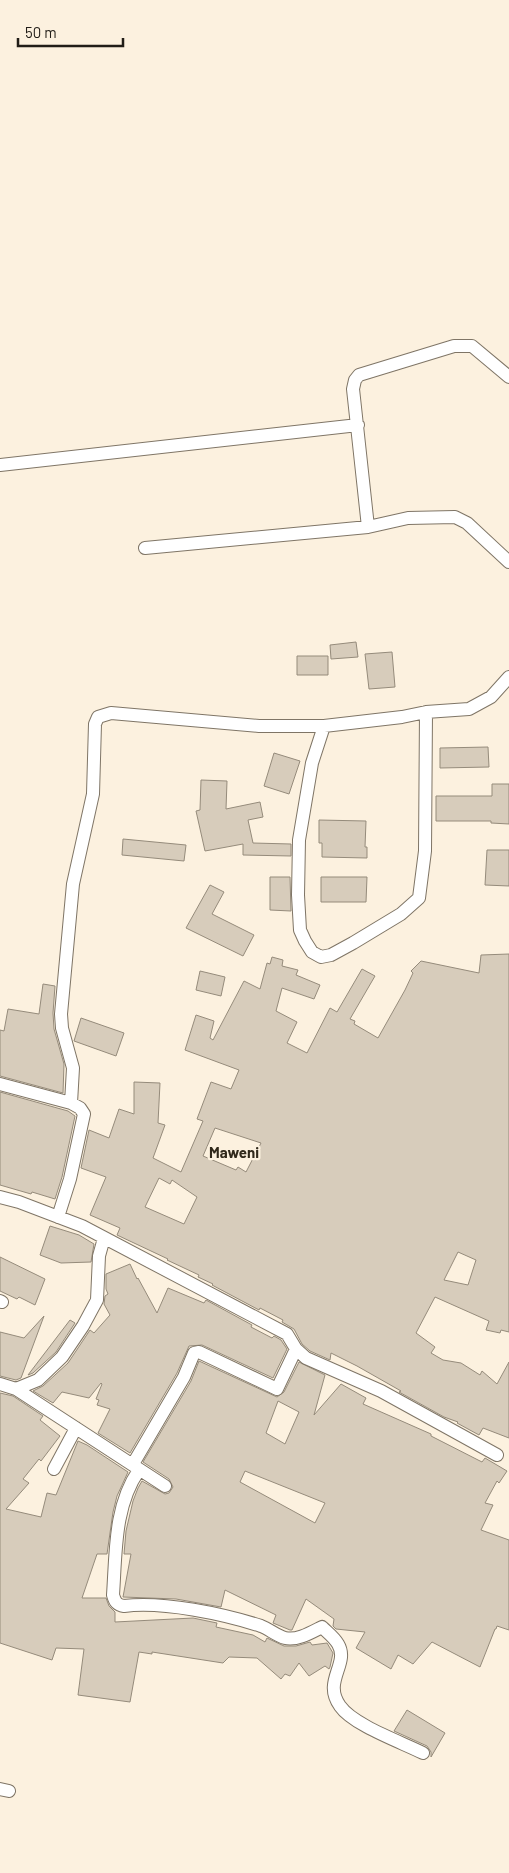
<svg xmlns="http://www.w3.org/2000/svg" width="509" height="1873" font-family="Barlow,sans-serif">
  <style>
    .building { fill: #d7ccbb; stroke: #958b7b; fill-rule: evenodd }
    .lines { fill: none; stroke-linecap: round; stroke-linejoin: round }
    .street-casing { stroke: #7f7566; stroke-width: 14 }
    .street { stroke: #fff; stroke-width: 12 }
    .labels { text-anchor: middle; stroke-width: 4.5; stroke-linejoin: round; paint-order: stroke }
    .quarter-label { font-size: 15px; font-weight: bold; fill: #31291b; stroke: #fcf1df }
  </style>
  <rect width="100%" height="100%" fill="#fcf1df"/>
  <path class="building" d="M356,642L358,657L331,659L330,645Z
    M392,652L395,687L369,689L365,654Z
    M297,656H328V675H297Z
    M488,747L489,767L440,768V748Z
    M274,753L300,761L289,794L264,786Z
    M201,780L227,781L226,809L260,802L263,817L248,820L253,843L291,844V856L243,855V844L205,851L196,811L200,810Z
    M492,784H509V824L491,823V821H436V796H492Z
    M319,820L366,821L365,847H367V858L322,857V843H319Z
    M123,839L186,845L184,861L122,855Z
    M487,850H509V886L485,885Z
    M270,877H290L291,911L270,910Z
    M321,877H367L366,902H321Z
    M210,885L224,892L212,914L254,935L243,956L186,928Z
    M509,954V1332L501,1330L500,1333L486,1330L489,1321L435,1297L416,1333L435,1347L431,1353L443,1360L461,1363L480,1375L482,1371L497,1384L509,1362V1438L483,1428L479,1435L457,1423L458,1422L444,1417L399,1392L401,1391L357,1366L331,1353L330,1360L310,1351L302,1344L294,1329L282,1322L283,1320L260,1308L259,1310L212,1285L213,1284L198,1277L199,1275L167,1260L168,1259L117,1235L120,1228L90,1215L106,1177L81,1168L89,1130L109,1138L119,1109L134,1114V1082L160,1083L158,1123L165,1125L153,1158L181,1172L203,1121L197,1119L211,1082L231,1089L239,1070L185,1050L196,1015L214,1021L210,1038L213,1040L244,981L260,989L267,963L270,964L272,957L283,960L282,966L298,970L296,975L320,985L314,999L282,988L276,1011L297,1022L287,1043L307,1053L330,1008L337,1012L362,969L375,976L350,1019L355,1021L354,1024L378,1038L405,990L413,973L411,971L421,961L479,973L481,955ZM215,1128L261,1143L246,1172L238,1167L236,1170L203,1156ZM159,1178L170,1184L172,1180L197,1197L184,1224L145,1207ZM458,1252L476,1260L468,1285L444,1280Z
    M200,971L225,977L221,996L196,990Z
    M43,984L55,986L53,1013L54,1029L64,1064L63,1093L0,1076V1030L4,1031L8,1009L39,1014Z
    M81,1018L124,1033L116,1056L74,1041Z
    M0,1092L68,1111L75,1116L62,1177L55,1199L32,1192L31,1194L0,1185Z
    M50,1226L79,1235L94,1244L91,1262L61,1263L40,1255Z
    M0,1257L45,1279L35,1305L19,1297L17,1299L0,1291Z
    M130,1264L137,1279L138,1278L157,1313L168,1288L204,1303L206,1300L252,1325L251,1327L272,1338L274,1336L281,1340L287,1349L273,1378L202,1345L189,1346L177,1373L130,1453L98,1433L110,1409L97,1405L99,1400L96,1399L102,1384L101,1383L89,1398L62,1392L53,1403L33,1391L43,1386L68,1363L90,1330L94,1333L110,1315L104,1304L105,1296L108,1294L106,1289V1274Z
    M44,1316L21,1378L16,1380L0,1376V1332L24,1338Z
    M70,1320L75,1323L56,1352L33,1373L28,1375Z
    M199,1361L277,1397L284,1392L299,1362L325,1375L314,1415L341,1384L366,1398L363,1404L431,1434V1436L482,1462L485,1458L507,1471L499,1483L497,1481L485,1503L493,1505L481,1530L509,1540V1630L497,1626L496,1629H495L480,1667L432,1642L413,1664L398,1655L391,1669L356,1648L365,1632L336,1629L333,1626L334,1619L306,1599L292,1630H290L273,1623L276,1615L225,1590L221,1607L176,1599L123,1597L131,1554H124L126,1531L133,1501L138,1488L142,1481L165,1494L169,1493L173,1487L169,1479L143,1462L191,1381ZM278,1401L299,1412L285,1444L266,1433ZM245,1471L325,1503L315,1523L240,1482Z
    M0,1393L13,1396L43,1416L40,1420L60,1436L41,1461L39,1459L23,1479L29,1483L6,1509L41,1517L47,1493L56,1495L78,1441L87,1445L128,1472L117,1496L113,1512L107,1554H97L82,1598H106L109,1606L115,1612V1622L193,1618L217,1623L216,1627L253,1635L265,1642L267,1638L284,1646H296L310,1642L312,1645L327,1643L333,1653L330,1667L329,1669L325,1666L309,1676L299,1663L290,1676L285,1674L281,1679L257,1658L229,1657L223,1663L152,1652V1654L139,1652L130,1702L78,1695L84,1649L56,1648L52,1660L0,1643Z
    M407,1710L445,1733L431,1757V1752L427,1746L394,1731Z"/>
  <g class="lines">
    <defs>
      <path id="street" d="M0,465L358,425
        M368,527L353,389L355,380L359,375L454,346H472L509,377
        M145,548L368,527L408,518L455,517L467,523L509,562
        M426,712L425,851L419,898L401,914L353,943L331,955L321,957L312,952L305,941L300,930L298,895L299,840L312,763L324,726L402,717L426,712L469,709L491,697L509,677
        M0,1084L71,1103L80,1108L84,1114L70,1179L58,1217
        M71,1103L73,1068L62,1028L61,1014L73,884L93,794L95,724L98,717L111,713L259,726H324
        M0,1197L19,1202L82,1226L287,1334L296,1349L306,1358L381,1391L497,1455
        M0,1301L2,1302
        M0,1384L16,1389L38,1380L62,1357L83,1326L97,1300L99,1256L104,1238
        M16,1389L165,1486
        M133,1464L184,1377L194,1353L199,1352L277,1389L296,1349
        M54,1469L76,1428
        M139,1470C114,1506 116,1552 113,1595C115,1602 117,1605 124,1606C163,1601 224,1614 261,1626C269,1629 277,1636 285,1638C297,1641 312,1632 322,1627C327,1632 334,1637 338,1644C350,1664 322,1681 340,1706C353,1725 401,1742 423,1753
        M0,1789L9,1791"/>
    </defs>
    <use href="#street" class="street-casing"/>
    <use href="#street" class="street"/>
  </g>
  <g class="labels">
    <g class="quarter-label">
      <text x="234" y="1158">Maweni</text>
    </g>
  </g>
  <path d="M18 38v8h105v-8" fill="none" stroke="#211d17" stroke-width="2.5"/>
  <text x="25" y="38" font-size="15" fill="#211d17" stroke="#fcf1df" stroke-width="4" paint-order="stroke">50 m</text>
</svg>
